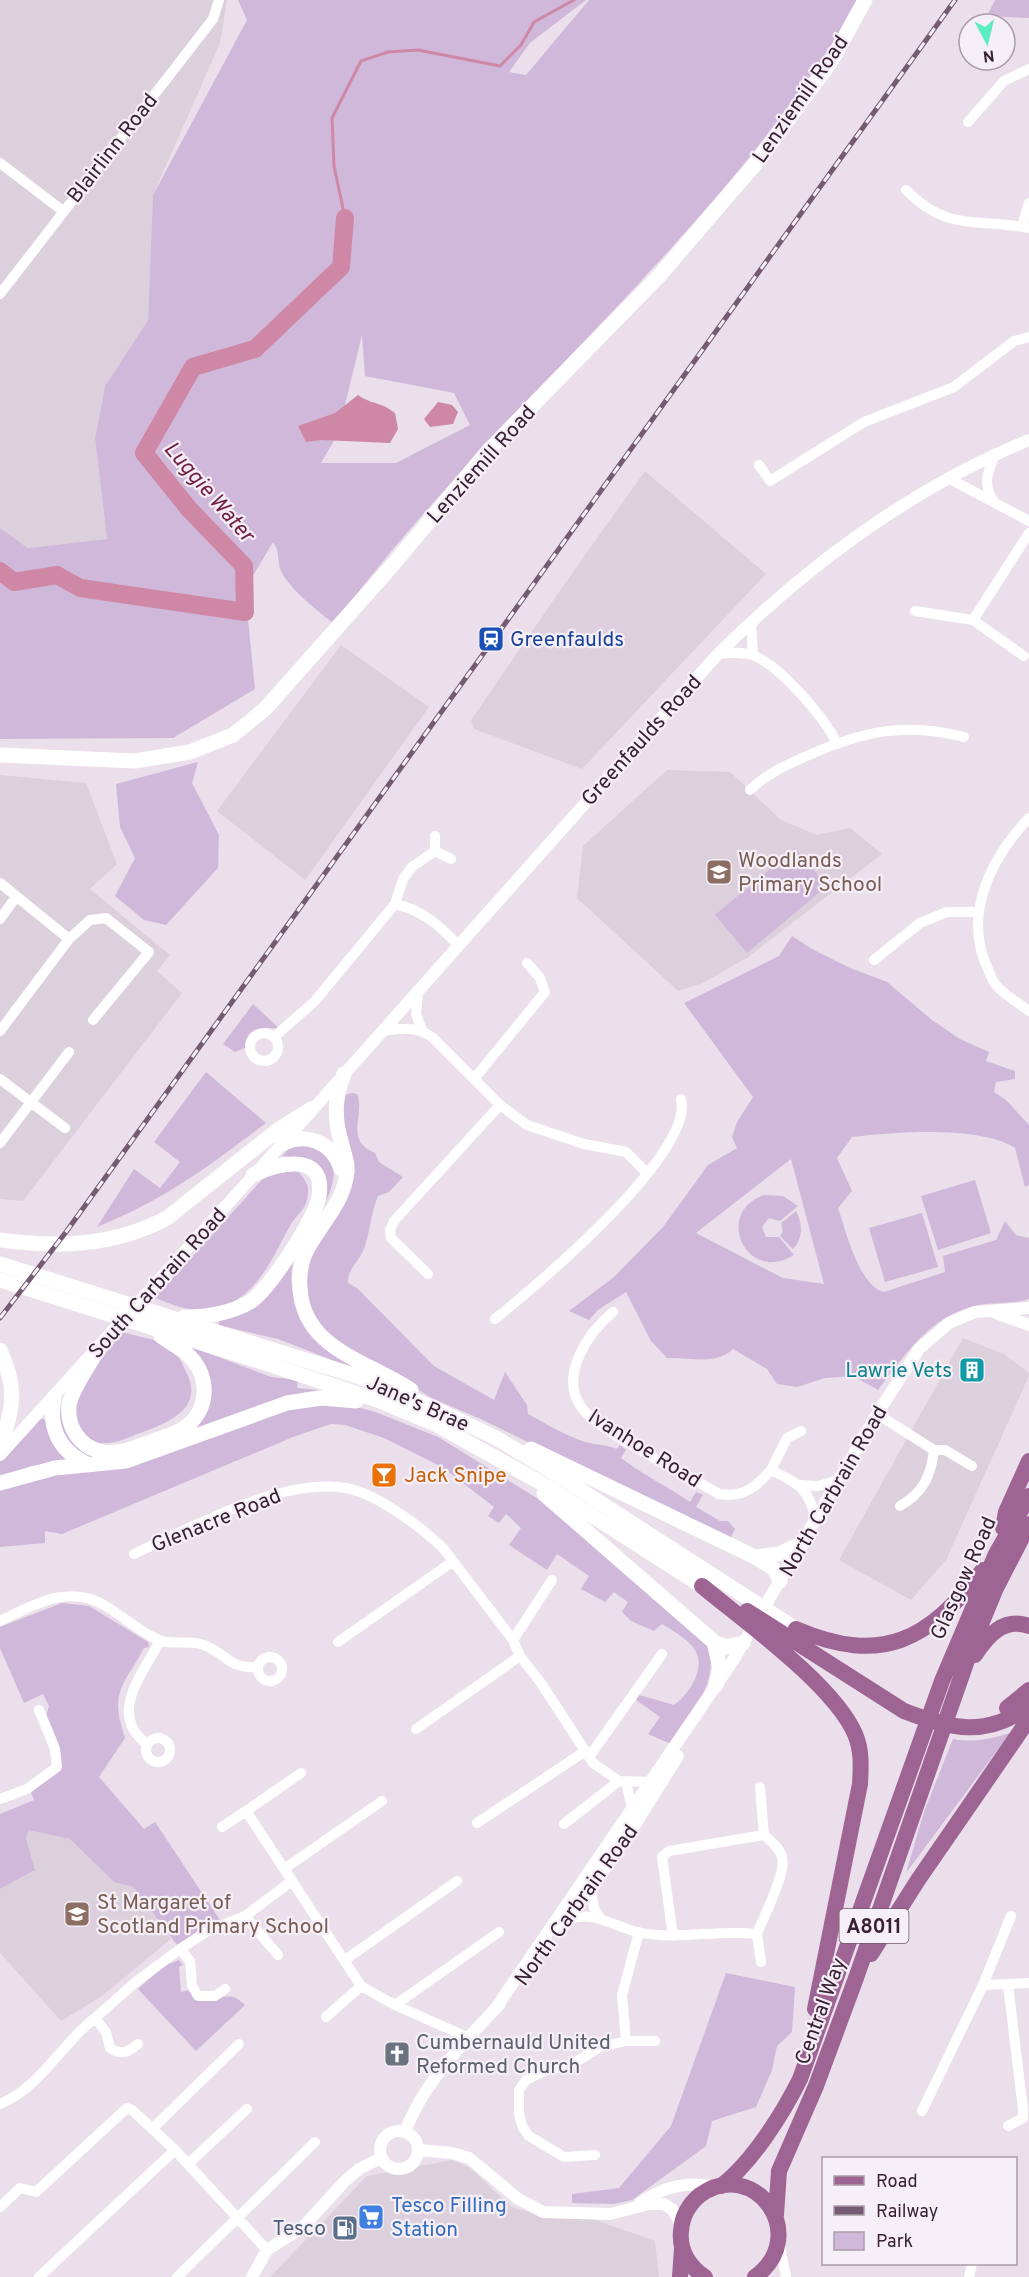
<svg xmlns="http://www.w3.org/2000/svg" width="1029" height="2277" font-family="Overpass,sans-serif">
  <style>
    .built { fill: #ddd0dd }
    .green { fill: #d0b8da; fill-rule: evenodd }
    .water { fill: #ce88a5 }
    .lines { fill: none; stroke-linecap: round; stroke-linejoin: round }
    .stream { stroke: #ce88a5; stroke-width: 3 }
    .river { stroke: #ce88a5; stroke-width: 18 }
    .minor { stroke: #fff; stroke-width: 10 }
    .tertiary { stroke: #fff; stroke-width: 12 }
    .secondary { stroke: #fff; stroke-width: 15 }
    .primary { stroke: #9e6594; stroke-width: 16 }
    .rail-casing { stroke: #755b71; stroke-width: 5 }
    .rail { stroke: #f6eff7; stroke-width: 3; stroke-dasharray: 9; stroke-linecap: butt }
    .labels { text-anchor: middle; stroke-width: 4.5; stroke-linejoin: round; paint-order: stroke }
    .shield { fill: #f6eff7; stroke: #725f6f; stroke-width: 1.5 }
    .shield-label { font-size: 20px; font-weight: bold; fill: #392135 }
    .street-label { font-size: 21px; fill: #392135; stroke: #f6eff7 }
    .transit-label { font-size: 21px; fill: #164399; stroke: #f6eff7; text-anchor: start }
    .education-label { font-size: 21px; fill: #785e54; stroke: #f6eff7; text-anchor: start }
    .culture-label { font-size: 21px; fill: #0d838f; stroke: #f6eff7; text-anchor: end }
    .food-label { font-size: 21px; fill: #c56008; stroke: #f6eff7; text-anchor: start }
    .worship-label { font-size: 21px; fill: #5b616d; stroke: #f6eff7; text-anchor: start }
    .shop-label { font-size: 21px; fill: #366cbe; stroke: #f6eff7; text-anchor: start }
    .service-label { font-size: 21px; fill: #4e5e75; stroke: #f6eff7; text-anchor: end }
    .water-label { font-size: 22px; font-style: italic; fill: #721d3f; stroke: #f6eff7 }
  </style>
  <rect width="100%" height="100%" fill="#eadfea"/>
  <path class="built" d="M0,0H227L220,43L153,195L148,320L105,386L95,438L107,539L28,548L0,528Z
    M645,471L766,574L582,769L474,729L471,720L577,566Z
    M341,645L429,707L305,880L217,811Z
    M667,770L730,772L781,820L817,835L850,828L882,854L748,957L703,983L678,991L577,898L583,846Z
    M0,775L86,783L117,864L90,889L170,955L157,971L182,993L23,1201L0,1199Z
    M963,1338L1004,1354L1029,1373V1376L946,1560L911,1600L839,1560Z
    M29,1829L70,1839L114,1882L133,1887L171,1939L102,1996L61,2021L0,1953V1889L35,1870L26,1837Z
    M452,2160L470,2168L512,2207L552,2218L593,2219L655,2241L659,2277H270L367,2176Z"/>
  <path class="green" d="M238,0H586L530,43L509,72L526,75L589,0H859C721,237 496,405 334,624C319,612 291,590 282,573C276,563 281,552 273,542L245,589L255,689L173,738L0,739V528L28,548L107,539L95,438L105,386L148,320L153,195L247,20ZM362,335L365,376L454,393L470,425L396,463H321L338,434Z
    M995,0H1029V18L987,16Z
    M198,762L192,783L219,835L218,868L166,925L144,920L115,896L135,858L120,827L116,784Z
    M795,848L827,886L747,953L715,915Z
    M792,936L812,949L850,968L887,982L932,1020L960,1039L989,1052L986,1061L1015,1071V1079L996,1082L994,1092L1006,1100L1029,1125V1185L1025,1187L1015,1148C980,1125 892,1132 852,1137L837,1158L852,1191L838,1208C846,1231 859,1286 884,1292L945,1272L943,1256L996,1240L1005,1221L1016,1235L1029,1238V1299C1013,1304 995,1302 978,1305C929,1316 907,1353 878,1390L853,1376L825,1378L797,1387L777,1384L767,1369L733,1349C714,1366 691,1357 667,1358L651,1341L626,1292L598,1310L589,1320L569,1311L614,1277L663,1227L708,1165L737,1148L732,1137L737,1122L753,1097L684,1003L779,956ZM791,1159L824,1284L783,1278L696,1233Z
    M253,1004L279,1028C262,1029 246,1025 245,1048L235,1052L223,1044Z
    M206,1072L266,1123C208,1167 166,1199 97,1227L134,1169L160,1188L180,1162L154,1142Z
    M353,1093L357,1094C366,1114 343,1140 375,1153L379,1162L403,1177L389,1192L378,1196C371,1213 370,1232 364,1249C359,1261 347,1270 348,1283L357,1288L434,1366L494,1400L505,1372L527,1405L528,1414C547,1424 567,1437 589,1443C599,1445 607,1445 617,1449L620,1445L626,1450L621,1458C643,1475 667,1486 690,1502L696,1492L703,1495L696,1507L720,1521H728L735,1529L729,1541L483,1420L434,1399L333,1341L310,1312L305,1283L312,1252L340,1209L344,1095Z
    M305,1141C311,1145 320,1148 325,1153C353,1179 305,1230 295,1256C289,1271 291,1290 296,1305C299,1318 306,1332 316,1341C334,1357 358,1366 379,1378L278,1339L218,1325L221,1316L240,1310L318,1208L306,1160L282,1156L295,1142Z
    M277,1167L299,1172C304,1179 309,1184 308,1193C308,1206 298,1214 291,1224C270,1261 257,1301 209,1310C191,1313 171,1304 155,1298L269,1172Z
    M975,1180L991,1233L938,1250L921,1196Z
    M764,1195L783,1196L798,1206L780,1221L769,1218L762,1227L766,1237H779L794,1255C747,1285 713,1213 764,1195Z
    M796,1211C803,1224 803,1239 793,1249L780,1236L783,1231L781,1223Z
    M922,1213L938,1267L885,1282L869,1228Z
    M123,1332C138,1337 164,1340 175,1351C180,1357 184,1368 188,1376C203,1410 165,1424 140,1433C127,1438 114,1445 100,1443C89,1441 83,1432 75,1424V1391Z
    M192,1347L271,1377L298,1380L297,1388L318,1390L290,1395L127,1455L81,1458L59,1438L60,1399C60,1424 66,1437 86,1451L175,1434L202,1403L190,1354Z
    M338,1401L378,1413L438,1437L553,1508L708,1646C720,1682 690,1715 671,1744L648,1734L660,1717L636,1700L639,1695L674,1705C690,1694 708,1665 693,1647C685,1637 673,1631 662,1624L654,1631L631,1621L622,1612L628,1602L614,1592L605,1602L581,1589L589,1576L557,1554L547,1570L509,1545L521,1528L506,1514L499,1523L488,1516L494,1507L442,1467L384,1438L345,1425L331,1424L293,1437L62,1534L45,1531V1543L0,1547V1489L270,1412Z
    M40,1418L45,1420L52,1442L68,1461L31,1466L0,1477V1462Z
    M62,1603L89,1606L148,1642L149,1647L144,1648C123,1687 109,1691 125,1738L99,1777L144,1829L155,1822L222,1923L211,1924L177,1945L133,1887L114,1882L70,1839L29,1830L26,1838L35,1870L0,1889V1814L34,1800L30,1790L60,1771C62,1749 56,1735 46,1716L49,1706L43,1694L24,1703L0,1648V1627Z
    M1010,1733L906,1873L924,1812L953,1739C973,1743 991,1739 1010,1733Z
    M179,1960L183,1965L179,1967L181,1992L189,1990C210,2018 222,1981 245,2005L196,2051L138,1989L164,1966Z
    M726,1973L795,1987L792,2032L777,2046L772,2070L756,2107L712,2121L706,2146L632,2200L614,2204L572,2203V2194L619,2188L671,2126Z"/>
  <path class="water" d="M358,395C372,405 380,401 395,413L398,429L390,443L321,440L306,442L298,426L335,413Z
    M438,402L452,405L458,412L453,424L430,427L424,419Z"/>
  <g class="lines">
    <path class="stream" d="M345,218L334,166L332,118L361,61L388,52L418,50L500,66L521,45L534,22L574,0"/>
    <path class="river" d="M0,571L14,582L57,575L80,588L245,612L244,566L189,509L144,453L193,367L255,349L341,267L345,218"/>
    <path class="minor" d="M968,122L1004,81L1029,69
      M0,163L63,211
      M906,190C948,233 979,218 1029,228
      M1022,226L1029,203
      M0,294L213,19L219,0
      M995,455C987,473 982,486 995,503
      M759,465L770,481L864,422L954,387L1014,341L1029,337
      M948,478L1029,521
      M915,611L973,620L1024,656
      M973,620L1029,533
      M751,622L753,654
      M718,654C729,653 744,651 755,656C782,668 823,716 837,743
      M750,790C766,774 788,764 809,755C864,731 905,722 964,737
      M1029,818C991,858 962,915 988,969C990,974 992,981 996,985C1004,995 1019,1003 1029,1011
      M435,851L451,859
      M0,883L69,939L90,920L106,918L149,952L93,1020
      M395,904C422,910 439,925 458,945
      M0,919L16,897
      M874,960L920,923L947,912H976
      M418,992L416,1014L422,1030
      M0,1031L69,939
      M383,1031C402,1028 416,1026 432,1037L500,1105L527,1125L584,1144L626,1152L647,1173
      M250 1047a14 14 0 1 1 28 0a14 14 0 1 1-28 0Z
      M274,1037L315,1001L395,904L403,879L412,867L435,851V836
      M0,1079L65,1128
      M474,1079L545,992L540,978L527,963
      M0,1143L69,1052
      M428,1274L391,1238L390,1230L394,1221L500,1105
      M613,1312C588,1333 558,1376 582,1408C600,1433 688,1475 719,1494C743,1498 756,1487 771,1470C799,1484 809,1488 816,1520
      M495,1319C537,1285 695,1153 681,1099
      M877,1414L934,1450C931,1476 923,1493 900,1506
      M934,1450H945L972,1466
      M771,1470L787,1438L801,1431
      M800,1485L818,1486L839,1480
      M134,1554C193,1527 281,1477 346,1488C376,1493 421,1527 443,1548L513,1640L520,1656L541,1683L593,1763L619,1781L655,1782
      M0,1621C34,1605 67,1584 104,1605C123,1616 139,1632 159,1640C174,1646 190,1639 204,1645C227,1654 229,1669 257,1667
      M513,1640L552,1580
      M338,1642L452,1562
      M258 1669a12 12 0 1 1 24 0a12 12 0 1 1-24 0Z
      M416,1729L520,1656
      M146 1750a12 12 0 1 1 24 0a12 12 0 1 1-24 0Z
      M147,1744C107,1715 143,1673 160,1641
      M589,1757L662,1654
      M626,1783L633,1811
      M760,1787L764,1835
      M0,1799L27,1789L57,1767L55,1749L39,1710
      M246,1811L301,1773
      M477,1823L584,1752
      M564,1824L619,1781
      M222,1827L246,1811L361,1986L395,2005L467,2037
      M284,1869L382,1801
      M590,1885L594,1908L600,1918
      M245,1916L278,1955
      M566,1920C592,1909 612,1926 637,1932C677,1941 717,1929 757,1934C763,1918 787,1872 782,1857C780,1848 771,1841 764,1835L669,1851L662,1857L673,1936
      M757,1934L761,1962
      M180,1949L190,1961L192,1986L198,1996H215L225,1989
      M345,1960L457,1881
      M983,1985L1029,1983
      M1008,1985L1023,2109V2118L1008,2126
      M395,2005L499,1932
      M326,2017L361,1986
      M626,2041L622,1995L639,1932
      M138,2044C128,2052 122,2056 110,2048L106,2032L95,2018L137,1981L180,1949L206,1932L245,1916L292,1881
      M0,2104C41,2087 61,2044 95,2018
      M922,2111L983,1985L1011,1916
      M152,2129L239,2044
      M595,2155L564,2157L529,2136L523,2128L519,2115V2090L526,2080L546,2070L571,2065L600,2047L626,2041H655
      M188,2164L247,2109
      M0,2207L20,2188L36,2192L127,2108L132,2110L175,2150L267,2250
      M779,2241L786,2277
      M39,2277L175,2150
      M177,2277L315,2142
      M969,2277L972,2264"/>
    <path class="tertiary" d="M996,1313L1029,1325
      M0,1455L282,1144L718,654C808,565 911,488 1029,440
      M562,1928L631,1831L678,1756
      M496,2008L734,1659L877,1414L919,1349L949,1323L975,1312L1029,1308
      M380 2150a19 19 0 1 1 38 0a19 19 0 1 1-38 0Z
      M405,2132C423,2083 465,2041 500,2004
      M419,2150L452,2153L469,2158L517,2198L543,2212L610,2214L649,2204H664L673,2210L681,2225
      M640,2203C665,2186 687,2181 716,2187
      M252,2277L267,2250L303,2227L345,2181L359,2169L381,2158"/>
    <path class="secondary" d="M0,755L135,761L190,752L233,735L265,709L390,568L488,451L659,276L756,163L832,60L865,0
      M344,1074C334,1099 334,1119 342,1145C344,1153 348,1163 347,1172C344,1202 322,1222 308,1248C301,1260 299,1274 300,1288C303,1349 368,1361 411,1390
      M282,1144C306,1132 333,1142 341,1169
      M0,1240C59,1248 114,1246 167,1218L279,1129L311,1109
      M0,1264L363,1378L440,1411L496,1438L548,1469L796,1629
      M0,1280L265,1363L380,1401L435,1424L543,1484L702,1586
      M184,1317C207,1317 229,1314 250,1302C269,1290 316,1218 319,1196C326,1150 276,1164 253,1175
      M98,1349C90,1365 71,1389 69,1406C67,1426 79,1446 99,1451C117,1456 137,1447 153,1441C163,1437 174,1434 183,1429C210,1411 211,1375 187,1354C179,1347 169,1342 161,1336
      M0,1350C18,1390 13,1407 0,1447
      M54,1397C48,1428 59,1451 87,1464
      M531,1449L755,1557L774,1569L780,1581
      M0,1483L55,1468L126,1461L287,1403L322,1398L356,1401
      M544,1494L714,1642L726,1647L743,1643
      M755,1557L779,1554L801,1544
      M714,1642L720,1668L716,1685"/>
    <path class="primary" d="M1003,1528L1006,1512L1029,1461
      M702,1586C744,1621 834,1685 855,1734C862,1750 861,1767 860,1784L815,2009
      M747,1611L904,1711C950,1729 987,1738 1029,1706
      M796,1629C883,1666 928,1640 983,1570
      M975,1655C988,1635 1004,1617 1029,1626
      M1007,1708L1029,1690
      M871,1954L918,1880L1029,1719
      M721,2186C752,2163 783,2113 800,2079L942,1681L996,1554L1029,1496
      M776,2215L779,2171L816,2086L856,1978L972,1646L996,1588L1029,1524
      M680,2277L682,2248
      M705,2277C689,2267 679,2250 681,2231C682,2217 689,2204 700,2195C754,2156 812,2235 755,2277"/>
    <defs>
      <path id="rail" d="M0,1318L66,1232L955,0"/>
    </defs>
    <use href="#rail" class="rail-casing"/>
    <use href="#rail" class="rail"/>
  </g>
  <defs>
    <symbol id="station-square" viewBox="-11 -11 22 22"><rect x="-9" y="-9" width="18" height="18" rx="4" fill="#1a4fb4" stroke="#f6eff7"/><path d="M-3-6H3Q5-6 5-4V2Q5 4 3 4L4.5 6H3L1.5 4h-3L-3 6H-4.5L-3 4Q-5 4-5 2V-4Q-5-6-3-6ZM-3.5-4v3h7v-3ZM-3.5 1v1.5H-2V1ZM2 1v1.5H3.5V1Z" fill="#fff"/></symbol>
    <symbol id="school-square" viewBox="-11 -11 22 22"><rect x="-9" y="-9" width="18" height="18" rx="4" fill="#8d6e63" stroke="#f6eff7"/><path d="M0-5L7-2L0 1L-7-2ZM-4 1L0 2.5L4 1V4Q0 6-4 4Z" fill="#fff"/></symbol>
    <symbol id="building-square" viewBox="-11 -11 22 22"><rect x="-9" y="-9" width="18" height="18" rx="4" fill="#0f9aa8" stroke="#f6eff7"/><path d="M-4-6H4V6H1V3H-1V6H-4ZM-2.5-4.3h1.7v1.8h-1.7ZM.8-4.3h1.7v1.8H.8ZM-2.5-1h1.7V.8h-1.7ZM.8-1h1.7V.8H.8Z" fill="#fff"/></symbol>
    <symbol id="bar-square" viewBox="-11 -11 22 22"><rect x="-9" y="-9" width="18" height="18" rx="4" fill="#e8710a" stroke="#f6eff7"/><path d="M-6-5H6L.8 .8V4.5H3.5V6h-7V4.5H-.8V.8Z" fill="#fff"/></symbol>
    <symbol id="church-square" viewBox="-11 -11 22 22"><rect x="-9" y="-9" width="18" height="18" rx="4" fill="#6b7280" stroke="#f6eff7"/><path d="M-1.2-6h2.4v3.5h3.3v2.4h-3.3V6h-2.4V-.1h-3.3v-2.4h3.3Z" fill="#fff"/></symbol>
    <symbol id="supermarket-square" viewBox="-11 -11 22 22"><rect x="-9" y="-9" width="18" height="18" rx="4" fill="#3f7fe0" stroke="#f6eff7"/><path d="M-6-5.5h2.5l.6 2H6L4.5 2H-2.5L-4.4-4H-6ZM-1.5 3.2a1.3 1.3 0 1 0 .1 0ZM3 3.2a1.3 1.3 0 1 0 .1 0Z" fill="#fff"/></symbol>
    <symbol id="fuel-square" viewBox="-11 -11 22 22"><rect x="-9" y="-9" width="18" height="18" rx="4" fill="#5c6f8a" stroke="#f6eff7"/><path d="M-5.5-6h7V0h2V4h1.3V-2.5L3-4.5l.8-.8L6-3V5H2.5V1h-1V6h-7ZM-4.2-4.7v3.2H.2V-4.7Z" fill="#fff"/></symbol>
  </defs>
  <g fill-rule="evenodd">
    <use href="#station-square" x="476" y="624" width="30" height="30"/>
    <use href="#school-square" x="704" y="857" width="30" height="30"/>
    <use href="#building-square" x="957" y="1355" width="30" height="30"/>
    <use href="#bar-square" x="369" y="1460" width="30" height="30"/>
    <use href="#school-square" x="62" y="1899" width="30" height="30"/>
    <use href="#church-square" x="382" y="2039" width="30" height="30"/>
    <use href="#supermarket-square" x="356" y="2202" width="30" height="30"/>
    <use href="#fuel-square" x="330" y="2213" width="30" height="30"/>
  </g>
  <g class="labels">
    <rect class="shield" x="839.5" y="1909" width="69" height="34" rx="4.5"/>
    <g class="shield-label">
      <text x="874" y="1933">A8011</text>
    </g>
    <g class="street-label">
      <text transform="translate(800 99) rotate(-55)" y="7">Lenziemill Road</text>
      <text transform="translate(112 148) rotate(-52)" y="7">Blairlinn Road</text>
      <text transform="translate(481 464) rotate(-48)" y="7">Lenziemill Road</text>
      <text transform="translate(641 740) rotate(-48)" y="7">Greenfaulds Road</text>
      <text transform="translate(157 1283) rotate(-48)" y="7">South Carbrain Road</text>
      <text transform="translate(418 1403) rotate(24)" y="7">Jane's Brae</text>
      <text transform="translate(645 1448) rotate(32)" y="7">Ivanhoe Road</text>
      <text transform="translate(833 1491) rotate(-60)" y="7">North Carbrain Road</text>
      <text transform="translate(216 1520) rotate(-22)" y="7">Glenacre Road</text>
      <text transform="translate(963 1578) rotate(-66)" y="7">Glasgow Road</text>
      <text transform="translate(576 1905) rotate(-54)" y="7">North Carbrain Road</text>
      <text transform="translate(820 2011) rotate(-70)" y="7">Central Way</text>
    </g>
    <g class="transit-label">
      <text x="510" y="646">Greenfaulds</text>
    </g>
    <g class="education-label">
      <text x="738" y="867">Woodlands<tspan x="738" dy="24">Primary School</tspan></text>
      <text x="97" y="1909">St Margaret of<tspan x="97" dy="24">Scotland Primary School</tspan></text>
    </g>
    <g class="culture-label">
      <text x="952" y="1377">Lawrie Vets</text>
    </g>
    <g class="food-label">
      <text x="404" y="1482">Jack Snipe</text>
    </g>
    <g class="worship-label">
      <text x="416" y="2049">Cumbernauld United<tspan x="416" dy="24">Reformed Church</tspan></text>
    </g>
    <g class="shop-label">
      <text x="391" y="2212">Tesco Filling<tspan x="391" dy="24">Station</tspan></text>
    </g>
    <g class="service-label">
      <text x="326" y="2235">Tesco</text>
    </g>
    <g class="water-label">
      <text transform="translate(210 491) rotate(49)" y="8">Luggie Water</text>
    </g>
  </g>
  <rect x="822" y="2157" width="195" height="108" fill="#f6eff7" stroke="#aa9da9" stroke-width="1.5"/>
  <rect x="834" y="2176" width="30" height="9" fill="#9e6594" stroke="#aa9da9" stroke-width="1.5"/>
  <text x="876" y="2187" font-size="18" fill="#392135">Road</text>
  <rect x="834" y="2206" width="30" height="9" fill="#755b71" stroke="#aa9da9" stroke-width="1.5"/>
  <text x="876" y="2217" font-size="18" fill="#392135">Railway</text>
  <rect x="834" y="2232" width="30" height="18" fill="#d0b8da" stroke="#aa9da9" stroke-width="1.5"/>
  <text x="876" y="2247" font-size="18" fill="#392135">Park</text>
  <g transform="translate(987 42) rotate(173)"><circle r="28" fill="#f6eff7" stroke="#aa9da9" stroke-width="1.5"/>
  <path d="M0-4.5L10 22L0 15L-10 22Z" fill="#5aedbd"/>
  <text y="-9" font-size="16" font-weight="bold" text-anchor="middle" fill="#392135">N</text>
  </g>
</svg>
